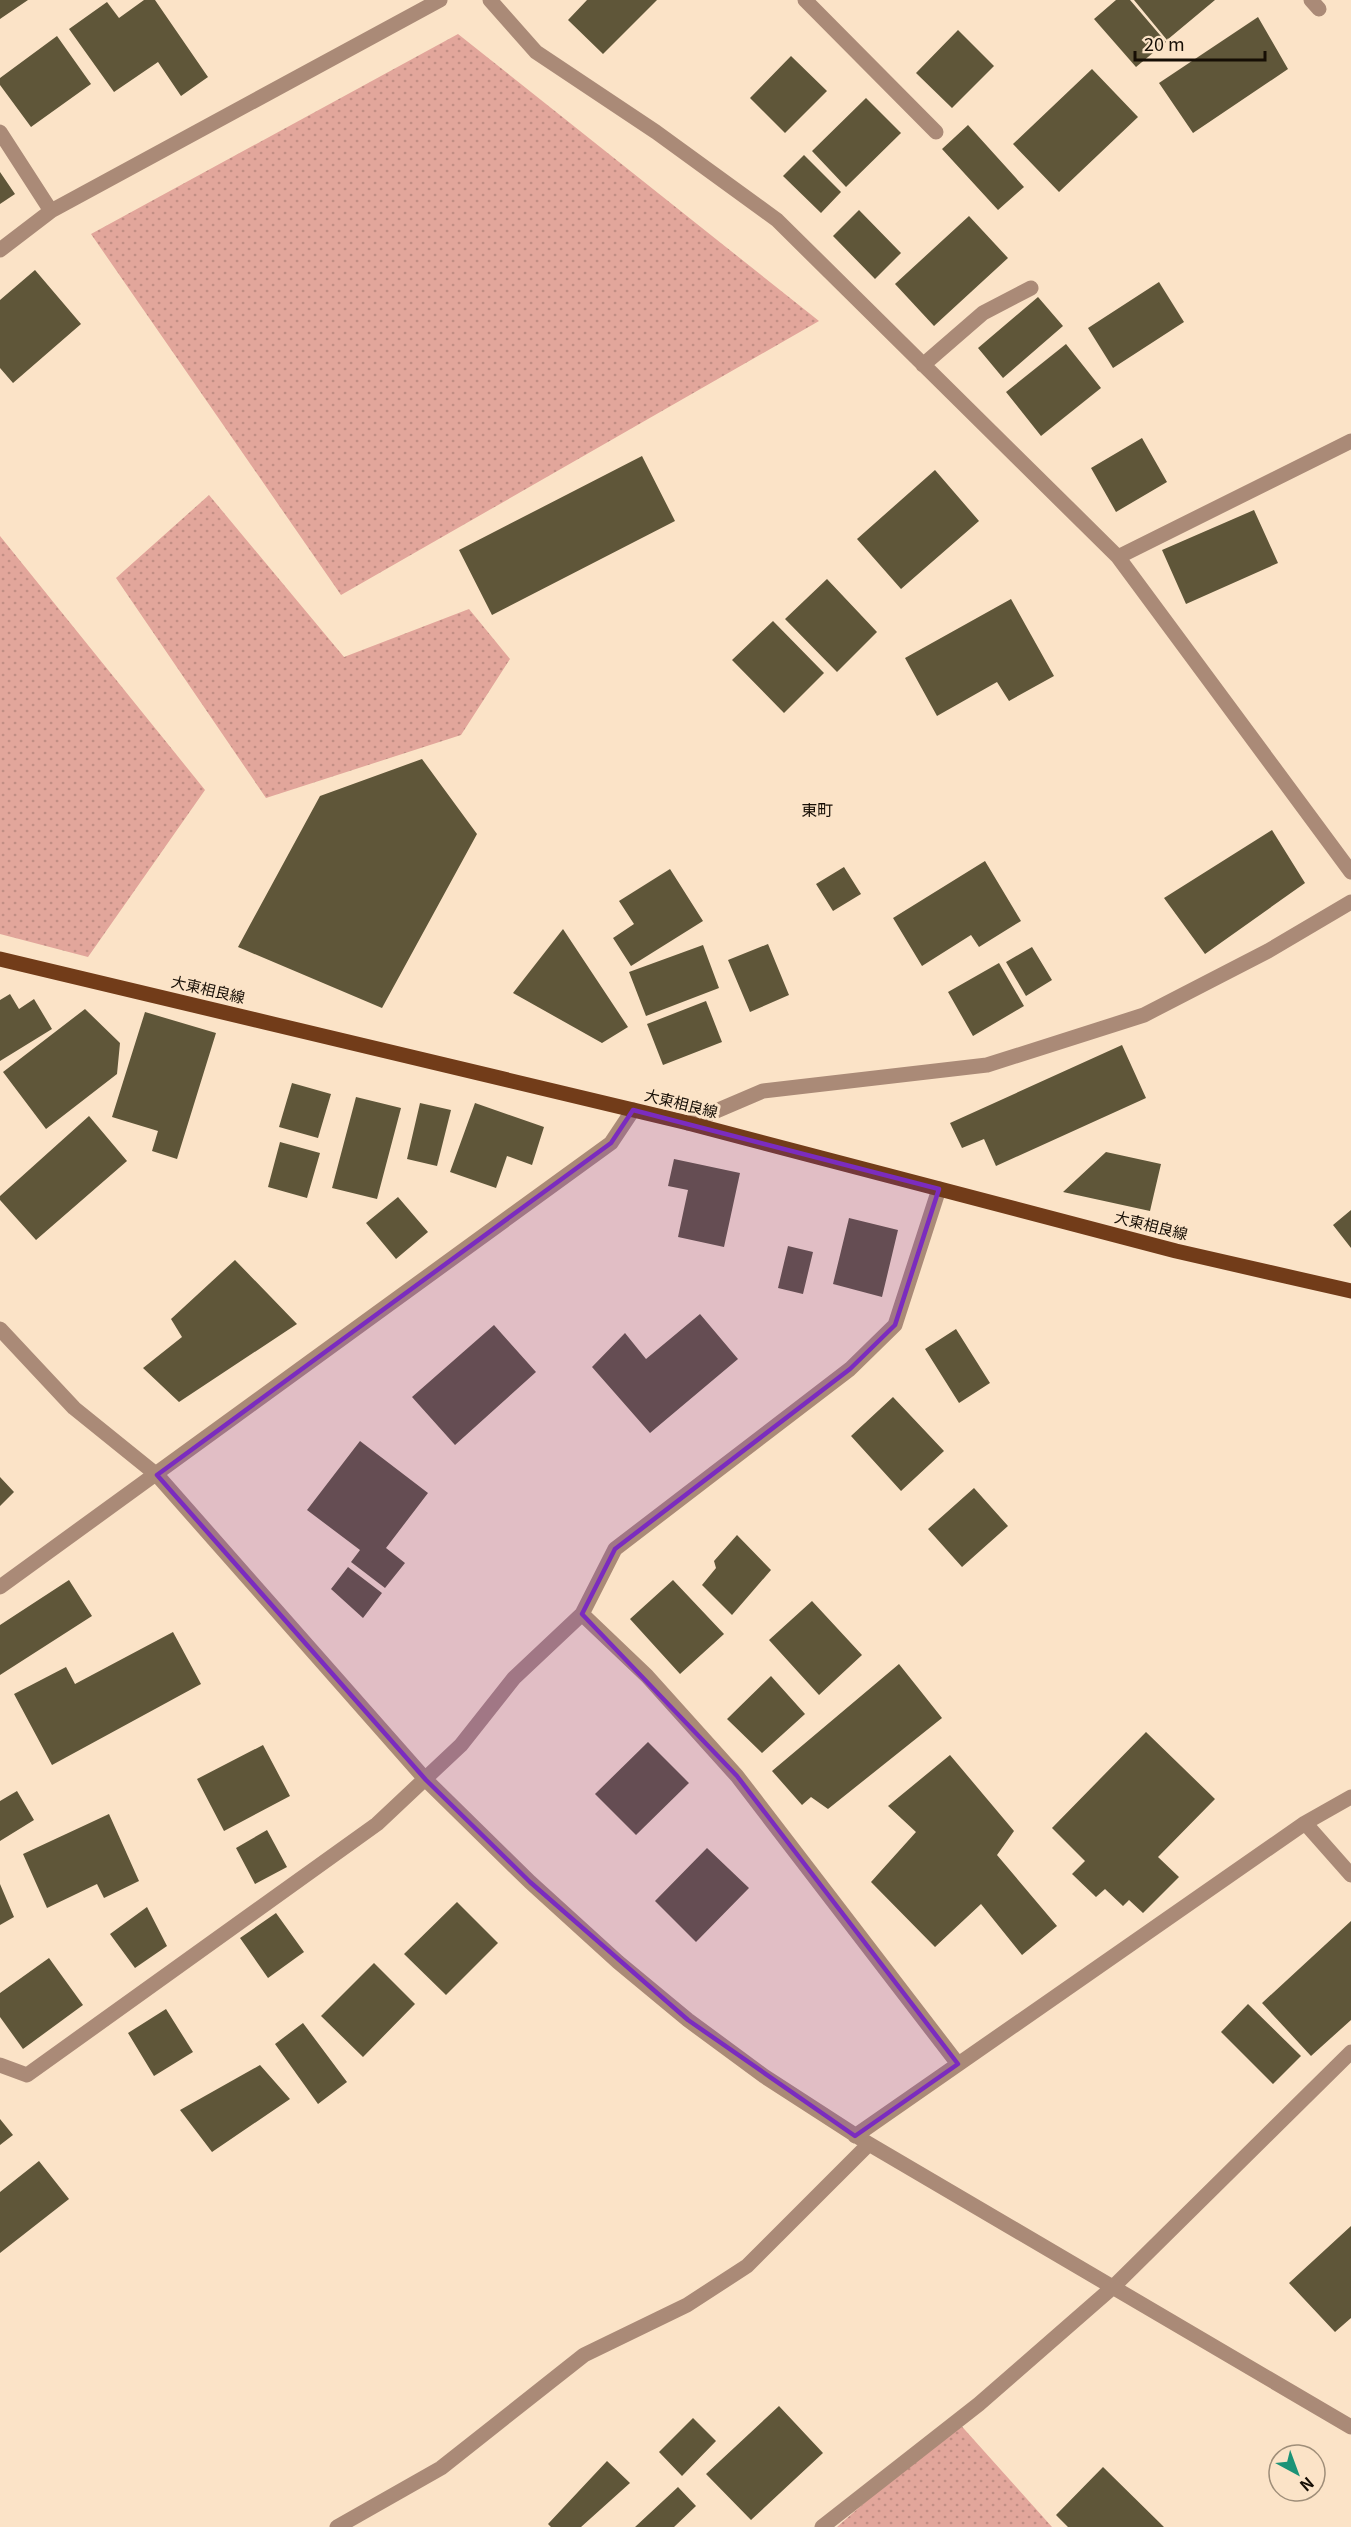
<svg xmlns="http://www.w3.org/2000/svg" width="1351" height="2527" font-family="Georgia,'Noto Sans JP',serif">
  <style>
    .grass { fill: url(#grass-dots) }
    .building { fill: #5f5639 }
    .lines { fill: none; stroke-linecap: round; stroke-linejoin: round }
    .minor { stroke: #aa8a77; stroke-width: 15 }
    .major { stroke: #723c19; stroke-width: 15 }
    .marked { fill: #7b2cbf; fill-opacity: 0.2; stroke: #7b2cbf; stroke-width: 4.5; stroke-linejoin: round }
    .labels { text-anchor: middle; stroke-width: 6; stroke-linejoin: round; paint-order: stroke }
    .street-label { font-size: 15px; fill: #160e05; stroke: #fbe3c7 }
    .neighbourhood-label { font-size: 16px; fill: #160e05; stroke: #fbe3c7 }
  </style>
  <defs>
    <pattern id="grass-dots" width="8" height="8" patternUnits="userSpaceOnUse" patternTransform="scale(1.5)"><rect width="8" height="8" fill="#e2a69b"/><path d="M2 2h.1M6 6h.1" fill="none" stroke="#c18e84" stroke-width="1.8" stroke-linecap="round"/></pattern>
  </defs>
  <rect width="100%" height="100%" fill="#fbe3c7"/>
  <path class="grass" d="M458,34L819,321L341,595L91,234Z
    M209,495L344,657L469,609L510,659L461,735L266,798L116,578Z
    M0,536L205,790L88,957L0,934Z
    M957,2421L1052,2527H837Z"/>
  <path class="building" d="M0,0H28L0,19Z
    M144,0H155L208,77L181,96L158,62L114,92L69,29L107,2L119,18Z
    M587,0H657L603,54L568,20Z
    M1116,0H1130L1166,42L1136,67L1094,19Z
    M1134,0H1215L1167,40Z
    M1258,17L1288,69L1193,133L1159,83Z
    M958,30L994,66L952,108L916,73Z
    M57,36L91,84L31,127L0,85V78Z
    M791,56L827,91L785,133L750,98Z
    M1092,69L1138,117L1059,192L1013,144Z
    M866,98L901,133L846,187L812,151Z
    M968,125L1024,187L998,210L942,149Z
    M804,155L841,192L821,213L783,176Z
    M0,172L15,194L0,204Z
    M859,210L901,253L875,279L833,236Z
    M969,216L1008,258L934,326L895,284Z
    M35,270L81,324L13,383L0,368V300Z
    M1159,282L1184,322L1113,368L1088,328Z
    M1038,297L1063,326L1003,378L978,348Z
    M1066,344L1101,388L1041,436L1006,392Z
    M1142,438L1167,482L1116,512L1091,468Z
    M642,456L675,521L492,615L459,550Z
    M935,470L979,521L901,589L857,539Z
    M1254,510L1278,563L1186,604L1162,550Z
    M827,579L877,632L837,672L785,619Z
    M1011,599L1054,676L1009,701L997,682L937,716L905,658Z
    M773,621L824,673L784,713L732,660Z
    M422,759L477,834L382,1008L238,947L320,796Z
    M1272,830L1305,883L1205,954L1164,898Z
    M985,861L1021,921L979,947L971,935L922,966L893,918Z
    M844,867L861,894L833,911L816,884Z
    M670,869L703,921L631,966L613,938L634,924L619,901Z
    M563,929L628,1027L602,1043L513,993Z
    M768,944L789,995L750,1012L728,960Z
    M703,945L719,988L646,1016L629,972Z
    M1032,947L1052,980L1026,996L1006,962Z
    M999,963L1024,1006L973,1036L948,992Z
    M10,994L19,1009L34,999L52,1029L0,1061V1000Z
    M706,1001L722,1042L663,1065L647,1024Z
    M85,1009L120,1043L117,1074L46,1129L3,1072Z
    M145,1012L216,1033L177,1159L152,1151L158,1131L112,1117Z
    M1122,1045L1146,1098L996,1166L984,1139L962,1148L950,1123Z
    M292,1083L331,1094L318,1138L279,1127Z
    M356,1097L401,1108L377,1199L332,1188Z
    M420,1103L451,1110L437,1166L407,1159Z
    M475,1103L544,1127L532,1165L507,1156L496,1188L450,1172Z
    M89,1116L127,1161L36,1240L0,1200V1196Z
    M280,1142L320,1153L307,1198L268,1187Z
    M1106,1152L1161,1164L1150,1211L1063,1192Z
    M674,1159L740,1173L724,1247L678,1237L688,1190L668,1186Z
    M398,1197L428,1232L396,1259L366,1223Z
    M1351,1210V1248L1333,1225Z
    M849,1218L898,1230L882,1297L833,1284Z
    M788,1246L813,1252L803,1294L778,1288Z
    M235,1260L297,1324L179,1402L143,1368L182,1337L171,1319Z
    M700,1314L738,1359L650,1433L592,1367L625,1333L646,1359Z
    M494,1325L536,1372L455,1445L412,1397Z
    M956,1329L990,1383L959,1403L925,1349Z
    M893,1397L944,1451L901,1491L851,1436Z
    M360,1441L428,1493L386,1548L405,1563L385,1588L351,1562L360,1550L307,1510Z
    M0,1477L14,1492L0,1506Z
    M974,1488L1008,1526L962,1567L928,1529Z
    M737,1535L771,1570L732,1615L702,1585L716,1568L714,1561Z
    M348,1567L382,1593L363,1618L331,1589Z
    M69,1580L92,1616L0,1675V1625Z
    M673,1580L724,1634L680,1674L630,1619Z
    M812,1601L862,1655L819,1695L769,1640Z
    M173,1632L201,1684L52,1765L14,1694L66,1667L75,1684Z
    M899,1664L942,1718L828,1809L811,1797L802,1805L772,1771Z
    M771,1676L805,1714L762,1753L727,1719Z
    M1146,1732L1215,1799L1158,1857L1179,1877L1143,1913L1129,1900L1123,1906L1105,1889L1096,1897L1072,1874L1085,1861L1052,1828Z
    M648,1742L689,1783L636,1835L595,1794Z
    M263,1745L290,1796L224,1831L197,1779Z
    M950,1755L1014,1831L997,1855L1057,1926L1022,1955L981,1904L935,1947L871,1882L916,1832L888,1806Z
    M17,1791L34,1820L0,1841V1801Z
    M109,1814L139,1881L104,1898L97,1884L47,1908L23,1854Z
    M267,1830L287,1867L255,1884L236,1848Z
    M707,1848L749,1888L696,1942L655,1901Z
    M0,1884L14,1917L0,1925Z
    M457,1902L498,1943L446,1995L404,1954Z
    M147,1907L167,1946L135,1968L110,1934Z
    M276,1913L304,1952L268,1978L240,1938Z
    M1351,1921V2020L1311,2056L1262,2003Z
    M49,1958L83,2005L23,2049L0,2017V1993Z
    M374,1963L415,2004L363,2057L321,2016Z
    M1248,2004L1301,2056L1273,2084L1221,2032Z
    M166,2009L193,2052L154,2076L128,2033Z
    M303,2023L347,2082L318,2104L275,2044Z
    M260,2065L290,2099L212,2152L180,2110Z
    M0,2119L13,2135L0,2145Z
    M39,2161L69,2199L0,2253V2192Z
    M1351,2226V2318L1335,2332L1289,2283Z
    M779,2406L823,2453L751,2520L706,2474Z
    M693,2418L716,2441L682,2476L659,2452Z
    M607,2461L630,2483L581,2527H551L548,2524Z
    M1103,2467L1164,2527H1068L1056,2515Z
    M678,2487L696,2506L674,2527H635Z"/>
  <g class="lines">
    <path class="minor" d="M490,0L536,52L656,132L777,220L1118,557L1351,872
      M805,0L936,132
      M1311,0L1319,9
      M0,132L51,211L440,0
      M0,250L51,211
      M923,365L983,313L1031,288
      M1118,557L1351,441
      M688,1123L763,1091L987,1065L1144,1015L1268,951L1351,902
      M0,1329L74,1408L157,1475L426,1780L530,1882L618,1962L688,2020L764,2076L869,2144L1351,2427
      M0,1587L611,1143L633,1110
      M582,1614L647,1676L737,1776L958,2064
      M1305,1823L1351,1875
      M0,2065L27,2075L377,1824L461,1745L514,1678L582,1614L615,1549L850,1369L895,1325L939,1189
      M855,2136L1305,1823L1351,1797
      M337,2527L441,2468L584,2355L687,2305L747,2266L869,2144
      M822,2527L979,2404L1113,2287L1351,2052"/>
    <path class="major" d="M0,959L688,1123L1176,1251L1351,1291"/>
  </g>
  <path class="marked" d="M633,1110L939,1189L895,1325L850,1369L615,1549L582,1614L737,1776L958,2064L855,2136L688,2020L530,1882L426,1780L157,1475L611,1143Z"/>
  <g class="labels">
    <g class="street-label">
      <text transform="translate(208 990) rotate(13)" y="5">大東相良線</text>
      <text transform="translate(681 1104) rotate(14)" y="5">大東相良線</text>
      <text transform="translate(1151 1226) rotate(14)" y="5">大東相良線</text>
    </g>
    <g class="neighbourhood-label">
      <text x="817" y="816">東町</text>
    </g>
  </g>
  <g transform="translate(1297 2473) rotate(139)"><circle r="28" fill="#fbe3c7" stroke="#9f8e79" stroke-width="1.5"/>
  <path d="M0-4.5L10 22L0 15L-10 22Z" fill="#1c9377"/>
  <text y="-9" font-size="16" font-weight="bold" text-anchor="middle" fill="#160e05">N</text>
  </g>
  <path d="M1135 51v9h130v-9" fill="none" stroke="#160e05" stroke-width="3"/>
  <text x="1144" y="51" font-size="18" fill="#160e05" stroke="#fbe3c7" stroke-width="4.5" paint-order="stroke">20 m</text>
</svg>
